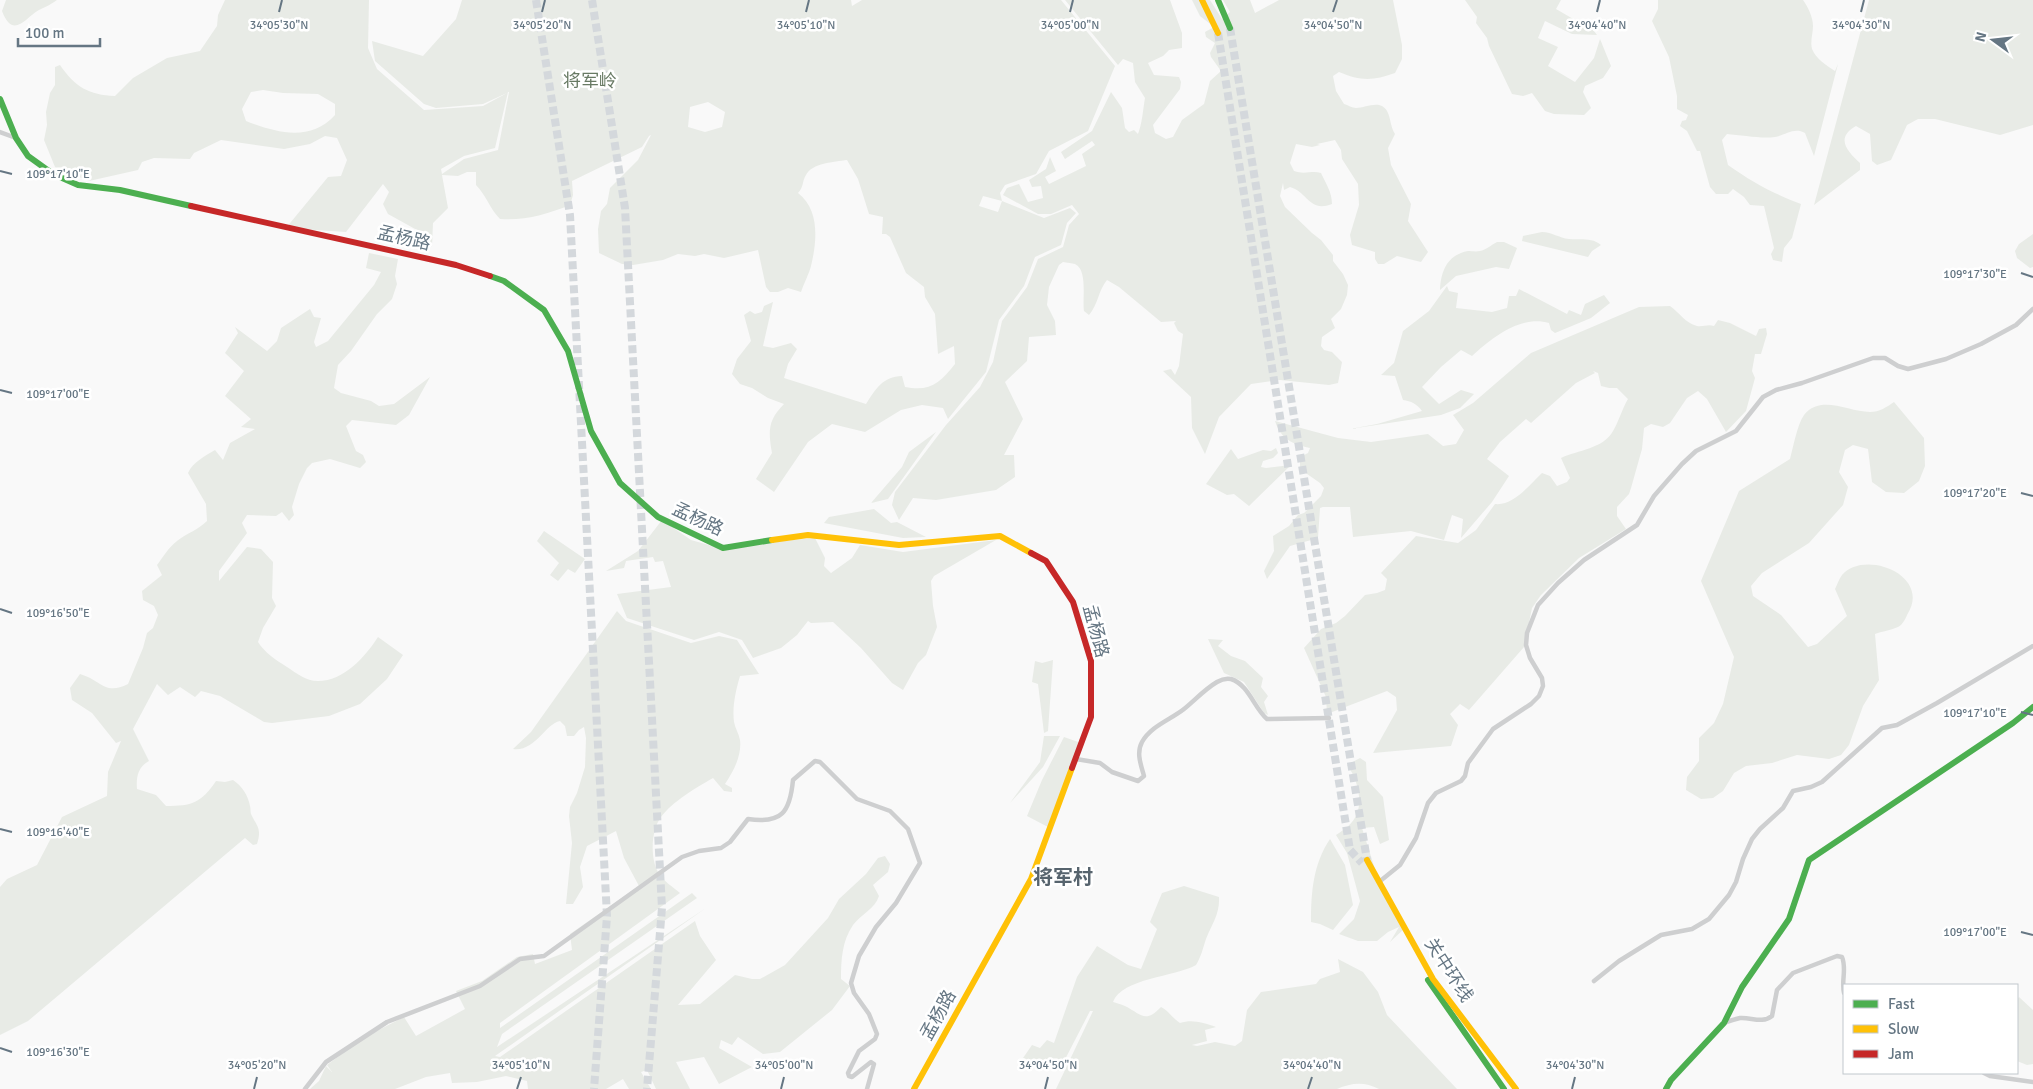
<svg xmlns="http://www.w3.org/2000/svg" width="2033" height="1089" font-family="Signika,'Noto Sans SC',sans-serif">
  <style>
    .green { fill: #e8ebe6; fill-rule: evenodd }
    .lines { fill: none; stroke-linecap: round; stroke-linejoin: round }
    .highway-tunnel { stroke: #d4d8dc; stroke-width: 8; stroke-dasharray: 8 4; stroke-linecap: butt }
    .street { stroke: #cecfd0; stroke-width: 4.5 }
    .fast { stroke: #4caf50; stroke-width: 6 }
    .slow { stroke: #ffc107; stroke-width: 6 }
    .jam { stroke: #c62828; stroke-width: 6 }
    .ticks { fill: none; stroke: #657683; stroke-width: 2 }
    .labels { text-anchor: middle; stroke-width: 5; stroke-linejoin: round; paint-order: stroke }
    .park-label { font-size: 18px; fill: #687a64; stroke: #fff }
    .street-label { font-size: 18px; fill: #657683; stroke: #fff }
    .quarter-label { font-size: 20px; font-weight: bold; fill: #57646e; stroke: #fff }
    .ticks-label { font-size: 12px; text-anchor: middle; fill: #657683; stroke: #fff; stroke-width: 5; stroke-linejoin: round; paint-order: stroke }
  </style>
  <rect width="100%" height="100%" fill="#f9f9f9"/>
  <path class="green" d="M6,0H57C52,4 45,7 39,10C25,18 13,40 2,11Z
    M225,0H369L368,48L377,69L424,110L483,106L507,93L483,104L436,108L424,104L375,61L372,41L423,56L456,19L462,0H851L852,6L862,0H1061L1115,66L1088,131L1049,151L1036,174L1005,185L1000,193L1002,201L983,196L979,206L998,212L1002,201L1044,218L1070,208L1076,213L1067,223L1061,245L1035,257L1024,286L999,320L986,372L948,419L943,408L922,405L901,410L865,432L832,424L808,442L774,492L756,479L772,453C768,431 768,420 784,404L768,398L752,388L740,384L732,374L737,359L751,341L744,315L750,311L755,314L762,312L764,306L773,302L763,346L773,348L791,343L797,349L788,364L784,378L866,404C875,390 883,376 902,376L905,387C930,392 940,383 955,364L954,346L938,354L935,314L925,297L924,287L906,273L890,237L886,234H882L883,217L869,214L858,179L847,160C834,162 812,163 806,175C802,181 804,187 798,193C820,210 817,241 811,266C809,274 804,283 801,292L788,288L778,292H770L766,287L758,250L724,258L704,254L695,256L678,254L663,260L633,265L622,264L599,253L598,229L601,211L607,204L610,188L638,160L651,135L649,136L642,147L572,181L573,195L570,205C548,214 524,221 500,219C490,209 486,195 476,185V172H467L458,176L442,175L448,208L433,223L432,247L426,235L388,214L383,204L389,192L383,184L346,232L286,228L328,177L341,176L347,160L337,138L325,136L310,144L284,149L221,140L194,153L190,159L154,158L142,162L138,170L89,181L55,167L44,140L47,125L46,112L50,93L55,85V67L60,65C75,87 89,95 115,96L133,78L167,58L200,51L217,26L218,15ZM263,90L283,93L318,94L335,104V115C311,142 276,133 246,121L242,109L251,92ZM508,92H509L498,150L464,159L442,174L441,169L464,156L495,148ZM708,102L725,112L722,127L705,132L688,127L690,107Z
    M1065,0H1170L1182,33V48L1169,50L1163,56L1148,63L1154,75L1179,77L1181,82L1180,89L1153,125L1155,133L1166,139L1173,137L1182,120L1204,104L1210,81L1221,71L1211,57L1210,53L1215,43L1206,37L1205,32L1214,27L1200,16L1192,0H1210L1222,19L1230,12L1223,0H1250L1255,13L1279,0H1393L1402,45V59L1395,73C1373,81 1360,81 1339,72L1333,76L1336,91L1344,104C1348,105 1352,108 1356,108C1366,108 1380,99 1387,111C1391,118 1390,126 1395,134L1388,148L1391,165L1411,204L1408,221L1428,252L1421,262L1397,256L1384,264H1378L1375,259V252L1352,245L1350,235L1359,205L1358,184L1342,159L1341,150L1335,140L1317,144L1320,145L1312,147L1296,144L1290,163L1294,171C1305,175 1312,170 1321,173C1326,184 1332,192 1332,204C1309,213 1308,192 1290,187L1284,190L1283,183L1280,196L1285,207L1312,233L1321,240L1333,255V261L1343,274L1348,285L1347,295L1341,309L1331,319L1335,328L1322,337L1321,346L1324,350L1332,352L1342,362L1338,383L1329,385L1280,380L1251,384L1219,417L1205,454L1192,428L1191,397L1163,371L1171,369L1175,375L1179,366L1183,334L1178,331L1174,323L1176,321L1161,322L1119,287L1107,280C1098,291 1098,305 1089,315L1084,311C1082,299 1088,270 1075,264C1072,263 1067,263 1063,262L1059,265L1049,287L1047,305L1055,321L1056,335L1029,337L1027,361L1005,382L1023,419L1004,455H1014L1015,477L996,490L936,500L913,498L899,520L892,505L895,492L946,425L980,387L993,362L1002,321L1027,287L1038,259L1063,247L1069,225L1079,214L1072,205L1051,214H1038L1003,195L1007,188L1019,184L1028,202L1043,198L1041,186L1032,187L1029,180L1046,169L1050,157L1056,171L1045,177L1049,184L1086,166L1082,154L1095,145L1092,141L1065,159L1061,152L1092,131L1111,92L1122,108L1125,128L1129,132L1134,130L1138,134C1142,124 1143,110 1145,98L1135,82L1133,63L1123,59L1118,65Z
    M1465,0H1561L1556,9L1594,31L1597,35L1572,34L1545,21L1538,38L1558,47L1548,66L1575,82L1594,58L1600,39L1611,66L1603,78L1585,86L1583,92L1591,108L1584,115L1554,114L1545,111L1532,93L1523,96L1512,94L1489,46L1487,38L1476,23L1477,17Z
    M1658,0H1803C1808,7 1813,17 1813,26C1813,33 1810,42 1812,49C1816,59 1826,65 1835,71L1838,64L1814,156L1805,133C1794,127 1786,135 1775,137C1762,139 1741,135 1727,134L1722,140L1728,165C1752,182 1774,194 1801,204L1792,238L1784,248L1782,262L1773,260L1771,254L1774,248L1764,206L1750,205L1744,197L1733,189L1728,194H1716L1710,187L1700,151H1697L1687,131L1680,126L1682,121L1686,120L1688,115L1677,109V96L1669,57L1652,21L1658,9Z
    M1869,0H2033V125L2000,135L1935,119H1918L1907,125L1891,160L1877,165L1872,161L1870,134L1856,126C1835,138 1847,151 1860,163V170L1814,205Z
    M1542,232C1552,232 1559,238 1569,239C1580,240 1592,237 1601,245L1592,251L1588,257L1522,241L1523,236Z
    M2033,234V267L2030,268L2017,258L2015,251L2019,244Z
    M1497,242H1504L1517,248L1509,269L1496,267L1456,276L1440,290C1441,271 1447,255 1468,251C1471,251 1476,252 1480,251C1486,250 1491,245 1497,242Z
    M369,253L398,259L395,276L397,284L392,299L377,314L351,351L338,365L334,388L341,393L371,401L379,406L394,404L430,377L409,415L396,425L352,420L346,426L356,451L363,455L366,462L360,468L330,459L312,463L307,468L299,484L292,507L294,515L289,521L282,512L276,516L247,515L242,523L247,533L219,571V581L247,547L261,549L273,562L272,598L276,606L263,628L258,642C265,653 276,660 287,667C296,673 306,681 318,681C344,681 365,657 378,637L403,655L387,679L360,704L329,716L272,723L264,722L220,696L201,691L195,697L180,687L168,695L157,684L133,729L149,761C138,767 136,777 137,789L156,795L166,806C192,806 201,803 216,781L225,782L233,780C242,786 248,795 250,806C251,809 250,811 251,814C257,827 262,828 257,844L253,845L245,838L28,1021L0,1035V887L7,879L37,865L62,817L107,796L108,772L121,741L116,743L92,713L72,700L70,688L80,674C101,680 105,696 128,684L143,648L147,633L153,628L158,615L154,606L143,600L142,591L162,575L157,565C163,557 169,547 177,541C187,533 198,530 207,521L206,504L188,473C193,462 205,456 215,450L223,460L230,443L255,429L241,427L251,419L225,396L244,371L225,353L238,333L235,327L267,351L277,341L281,328L310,309L314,317L321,318L314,342L316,347L328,341L374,285L381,272L366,268Z
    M1447,286L1449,291L1458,293L1456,308L1492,312L1507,308L1509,296H1516L1519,289L1567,314L1569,310L1581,315L1585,304L1604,295L1610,303L1591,318L1555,333L1551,330L1549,323C1520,315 1492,338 1472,356L1461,350L1441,367L1422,387L1439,404L1461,390L1474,394L1460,408L1441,415L1350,429L1377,424L1422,411C1417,404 1411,401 1403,400L1395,376L1381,375L1394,363L1403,331L1429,311Z
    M1670,306C1680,313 1685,323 1697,326C1703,327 1708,324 1714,326L1718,320L1730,323L1756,336L1759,329L1766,328L1767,334L1761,354H1755L1752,371L1755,378L1746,411L1726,432L1707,399L1698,391L1687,398L1670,423L1663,427L1651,424L1644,428L1642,449L1631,488L1629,494L1617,507V516L1626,529L1579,558L1541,595L1532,608L1524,647L1469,710L1460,704L1450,714L1458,725L1451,746L1373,753L1397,710L1396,697L1387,691L1327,714L1326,697L1304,648L1321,629L1336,623L1345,616L1365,595L1377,593L1385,590L1387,579L1381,573L1416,536L1458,543L1476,530L1495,504C1514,506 1530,484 1542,473L1550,476L1557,486L1567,482L1570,478L1561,458C1578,450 1603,449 1613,431C1619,421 1622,409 1628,399L1617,388H1609L1601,386L1598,373L1593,371L1595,373L1576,383L1531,423L1526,419L1500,442L1487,459L1509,476L1492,502L1461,538L1463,519L1452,515L1444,540L1411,531L1353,537L1350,507H1323L1320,508L1318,538L1290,546L1267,579L1264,571L1274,551L1273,536L1289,526L1298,515L1304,513L1321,496L1324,488L1320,483L1300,469V457L1308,453L1310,448C1292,444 1281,439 1275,421L1338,438L1371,442L1428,434L1443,446L1456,444L1464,430L1453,415L1473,403L1531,353L1639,307Z
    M1894,402L1924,438L1925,466L1919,481L1904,493L1886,492L1872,482L1868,449L1853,445L1845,450L1839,472L1848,487L1843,505L1809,543L1762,573L1751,586L1753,596L1781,615L1808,647L1817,644L1847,616L1835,589C1837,585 1839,579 1842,575C1864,549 1933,575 1907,615C1906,618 1903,623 1901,625C1895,630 1882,631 1875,634L1879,680L1863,706L1849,745L1841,755L1829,759L1797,755L1772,763L1746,766L1734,773L1723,791L1713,798L1701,799L1686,790L1687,777L1699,761V738L1714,723L1723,704L1734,657L1701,581L1739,491L1790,459C1793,448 1797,425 1804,415C1821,394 1848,412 1870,412C1879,412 1887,407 1894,402Z
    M936,432L888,499L871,503L902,467L909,452Z
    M1276,448L1278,453L1273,458L1263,461L1261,467L1266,468L1291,465L1249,506L1234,494L1227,495L1206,484L1231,449L1238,459L1263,450L1271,451Z
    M874,509L891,523L897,522L926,537L903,538L824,523L829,517Z
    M662,520L691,540L716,547L815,538L825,558L824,566L831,573L852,558L860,545L903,552L996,540L934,576L931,581L933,606L937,627L926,655L918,663L903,690L892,683L861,648L833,622L811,623L808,621L797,635L781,648L753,658L742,640L719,632L694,640L627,618L617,594L671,587L663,561L655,562L653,557L626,561L624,568L606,571L638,551Z
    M544,531L585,559L575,573L568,569L558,581L550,575L559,563L537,541Z
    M617,611L626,621L691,643L719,636L737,640L759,674L740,676C736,690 732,706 734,722C735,728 739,734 740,740C742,756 733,772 725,784L732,788V792L724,791L713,778C697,787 672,802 661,817C651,830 650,858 658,872C663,881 673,887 680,893L500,1023V1028L692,893L697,898L502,1034L497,1047L706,908L495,1056L500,1057L695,921L700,936L716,960L678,1005L700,1004L735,975L752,979H760L785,965L828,918L839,899L866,874L878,858L885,856L890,864L888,872L873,885L879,896C875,909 861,914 853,925C842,941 841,960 841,979L850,986L832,1010L780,1052L763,1054L738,1037L732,1045L721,1040L719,1048L752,1067L719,1084L704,1057L676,1062L690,1089H656L647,1070L641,1072L651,1089H629L623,1079L606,1089H528L527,1081L506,1076L477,1082L452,1083L450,1073L426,1077L395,1089H310L319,1081L326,1066L332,1072L327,1065L363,1038L404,1017L416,1036L465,1009L456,991L482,981L517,957L533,954L535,964L572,950L570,934L639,886L624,858L616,831L587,846L580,867L583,887L573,904H566L572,843L569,816L570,807L577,793L585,767L586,738L584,727L579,730L574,736H567L565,726L560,721C545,724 535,752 513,749L531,732Z
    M1208,639L1223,640L1218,646L1231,656L1245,661L1263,678L1261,687L1268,696L1264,702L1268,715L1264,713L1244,682L1224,673Z
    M1053,660L1048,731L1044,733L1038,684L1032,682L1035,661L1042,663Z
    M1044,736H1060L1043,767L1010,803L1040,762Z
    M1064,737L1081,743L1048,827L1027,816L1042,780Z
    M1360,758L1366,762L1367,780L1383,797L1389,840L1380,844L1374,827L1362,828L1375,869L1404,929L1390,942L1399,927L1388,932L1377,941H1358L1339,934L1354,919L1360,901L1347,853L1336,835C1344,830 1354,823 1357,813C1363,799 1356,776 1347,765Z
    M1330,839L1345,865L1353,905L1333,930L1320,924L1311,922C1311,893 1313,864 1330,839Z
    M1184,886L1219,897C1220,914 1212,924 1206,939C1203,948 1201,957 1196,965C1175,977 1122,978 1113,1002C1116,1003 1121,1004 1125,1006C1141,1014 1145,1024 1161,1007C1169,1011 1172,1018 1180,1023C1193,1019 1203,1023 1216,1027L1205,1030L1207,1041L1192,1045L1197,1046L1215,1042L1235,1046L1242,1041L1247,1010L1261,992L1316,984L1320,979L1340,972L1338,959L1363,972L1378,992L1387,1015L1457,1089H1379C1364,1081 1351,1083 1337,1089H1056L1093,1011H1090L1059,1071L1023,1058L1032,1045L1040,1048L1047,1040L1054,1043L1077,977L1097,946L1128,965L1141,969L1157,929L1150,922L1162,893Z
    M2019,997L2033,1010V1064L2027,1065L2017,1061V1000Z"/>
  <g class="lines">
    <path class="highway-tunnel" d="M536,0L570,215L607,916L594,1089
      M592,0L625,208L662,908L647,1089
      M1230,28L1367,860
      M1218,33L1350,850L1362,863"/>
    <path class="street" d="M0,132L16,138
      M1076,759L1100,763L1112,772L1138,781L1144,776C1141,765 1136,753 1142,742C1151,726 1170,720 1184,709C1195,700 1205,689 1217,682C1222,679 1226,678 1231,679C1249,685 1254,708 1267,719L1329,718
      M1379,882L1400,865L1416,838L1428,803L1436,793L1461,781L1465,776L1468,763L1493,729L1531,704L1539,696L1543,686L1542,678L1530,658L1526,645L1527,633L1538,605L1558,583L1584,560L1637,525L1654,496L1682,464L1696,451L1736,431L1763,397L1776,390L1802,383L1873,358H1885L1898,366L1908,369L1946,359L1981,344L2016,325L2033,309
      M1594,981L1619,961L1661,935L1692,929L1709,919L1729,895L1736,882L1743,859L1752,839L1760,829L1783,808L1793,791L1811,787L1822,782L1882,728L1897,725L1937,703L2033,646
      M1724,1023C1729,1021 1735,1019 1740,1018C1751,1017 1762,1024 1772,1016L1777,990L1793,973L1837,956L1842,957C1847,969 1841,981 1844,993
      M1984,1073L1990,1076L2033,1082
      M305,1089L326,1062L387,1022L480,986L520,959L544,956L682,857L699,851L721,848L730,842L748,819C782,824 790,812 793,780L815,761L820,762L857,799L890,811L908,829L920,863L896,903L876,927L859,956L851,983L854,993L869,1014L877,1034L875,1039L859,1051L848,1073L849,1076L852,1077L871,1062L874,1064L867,1089"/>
    <path class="fast" d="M1218,0L1230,28
      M0,99L16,138L28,156L53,174L78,185L120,190L191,206
      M490,276L504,281L544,310L568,351L591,431L620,483L658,517L723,548L772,540
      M1428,980L1504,1089
      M1666,1089L1671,1080L1724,1023L1742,987L1789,919L1809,860L2013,723L2033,707"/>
    <path class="slow" d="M1202,0L1218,33
      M772,540L808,535L899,545L1000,536L1031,553
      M1367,860L1433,979L1516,1089
      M914,1089L1031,879L1072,768"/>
    <path class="jam" d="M191,206L456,265L490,276
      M1031,553L1046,561L1073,602L1091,661V717L1072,768"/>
  </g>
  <path class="ticks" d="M279,12L282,0M542,12L545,0M806,12L809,0M1070,12L1073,0M1333,12L1337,0M1597,12L1600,0M1861,12L1864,0M0,171L12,174M2021,273L2033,277M0,390L12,393M2021,493L2033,496M0,609L12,613M2021,712L2033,715M0,829L12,832M2021,932L2033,935M0,1048L12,1052M254,1089L257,1077M517,1089L521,1077M781,1089L784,1077M1045,1089L1048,1077M1308,1089L1312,1077M1572,1089L1575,1077"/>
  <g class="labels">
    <g class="park-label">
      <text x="590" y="87">将军岭</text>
    </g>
    <g class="street-label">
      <text transform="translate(404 238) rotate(13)" y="6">孟杨路</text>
      <text transform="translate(698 519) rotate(25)" y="6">孟杨路</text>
      <text transform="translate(1096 631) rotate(75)" y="6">孟杨路</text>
      <text transform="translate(1449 970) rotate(57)" y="6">关中环线</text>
      <text transform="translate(938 1015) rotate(-61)" y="6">孟杨路</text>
    </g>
    <g class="quarter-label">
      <text x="1063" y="884">将军村</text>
    </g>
  </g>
  <g class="ticks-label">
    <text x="279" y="29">34°05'30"N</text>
    <text x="542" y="29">34°05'20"N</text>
    <text x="806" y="29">34°05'10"N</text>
    <text x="1070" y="29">34°05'00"N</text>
    <text x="1333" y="29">34°04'50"N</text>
    <text x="1597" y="29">34°04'40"N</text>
    <text x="1861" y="29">34°04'30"N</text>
    <text x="58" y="178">109°17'10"E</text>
    <text x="1975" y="278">109°17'30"E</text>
    <text x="58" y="398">109°17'00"E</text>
    <text x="1975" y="497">109°17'20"E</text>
    <text x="58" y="617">109°16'50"E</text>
    <text x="1975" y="717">109°17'10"E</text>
    <text x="58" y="836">109°16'40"E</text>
    <text x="1975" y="936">109°17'00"E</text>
    <text x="58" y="1056">109°16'30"E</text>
    <text x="257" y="1069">34°05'20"N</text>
    <text x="521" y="1069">34°05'10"N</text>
    <text x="784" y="1069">34°05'00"N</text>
    <text x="1048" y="1069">34°04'50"N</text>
    <text x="1312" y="1069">34°04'40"N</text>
    <text x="1575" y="1069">34°04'30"N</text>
  </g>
  <rect x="1843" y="984" width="175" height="90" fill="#ffffff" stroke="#c1c8cd"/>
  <rect x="1853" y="1000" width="25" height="8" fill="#4caf50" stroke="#c1c8cd"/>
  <text x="1888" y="1009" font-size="15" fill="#657683">Fast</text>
  <rect x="1853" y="1025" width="25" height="8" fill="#ffc107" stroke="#c1c8cd"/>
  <text x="1888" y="1034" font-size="15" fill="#657683">Slow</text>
  <rect x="1853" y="1050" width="25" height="8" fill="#c62828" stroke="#c1c8cd"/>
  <text x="1888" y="1059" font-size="15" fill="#657683">Jam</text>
  <g transform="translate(1993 40) rotate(285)" stroke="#ffffff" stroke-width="4" paint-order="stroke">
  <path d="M0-4L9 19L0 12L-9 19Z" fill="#657683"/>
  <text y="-8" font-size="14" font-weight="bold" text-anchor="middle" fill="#657683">N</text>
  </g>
  <path d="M18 38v8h82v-8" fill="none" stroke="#657683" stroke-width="2.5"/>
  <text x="25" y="38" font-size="15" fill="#657683" stroke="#ffffff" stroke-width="4" paint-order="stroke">100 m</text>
</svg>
